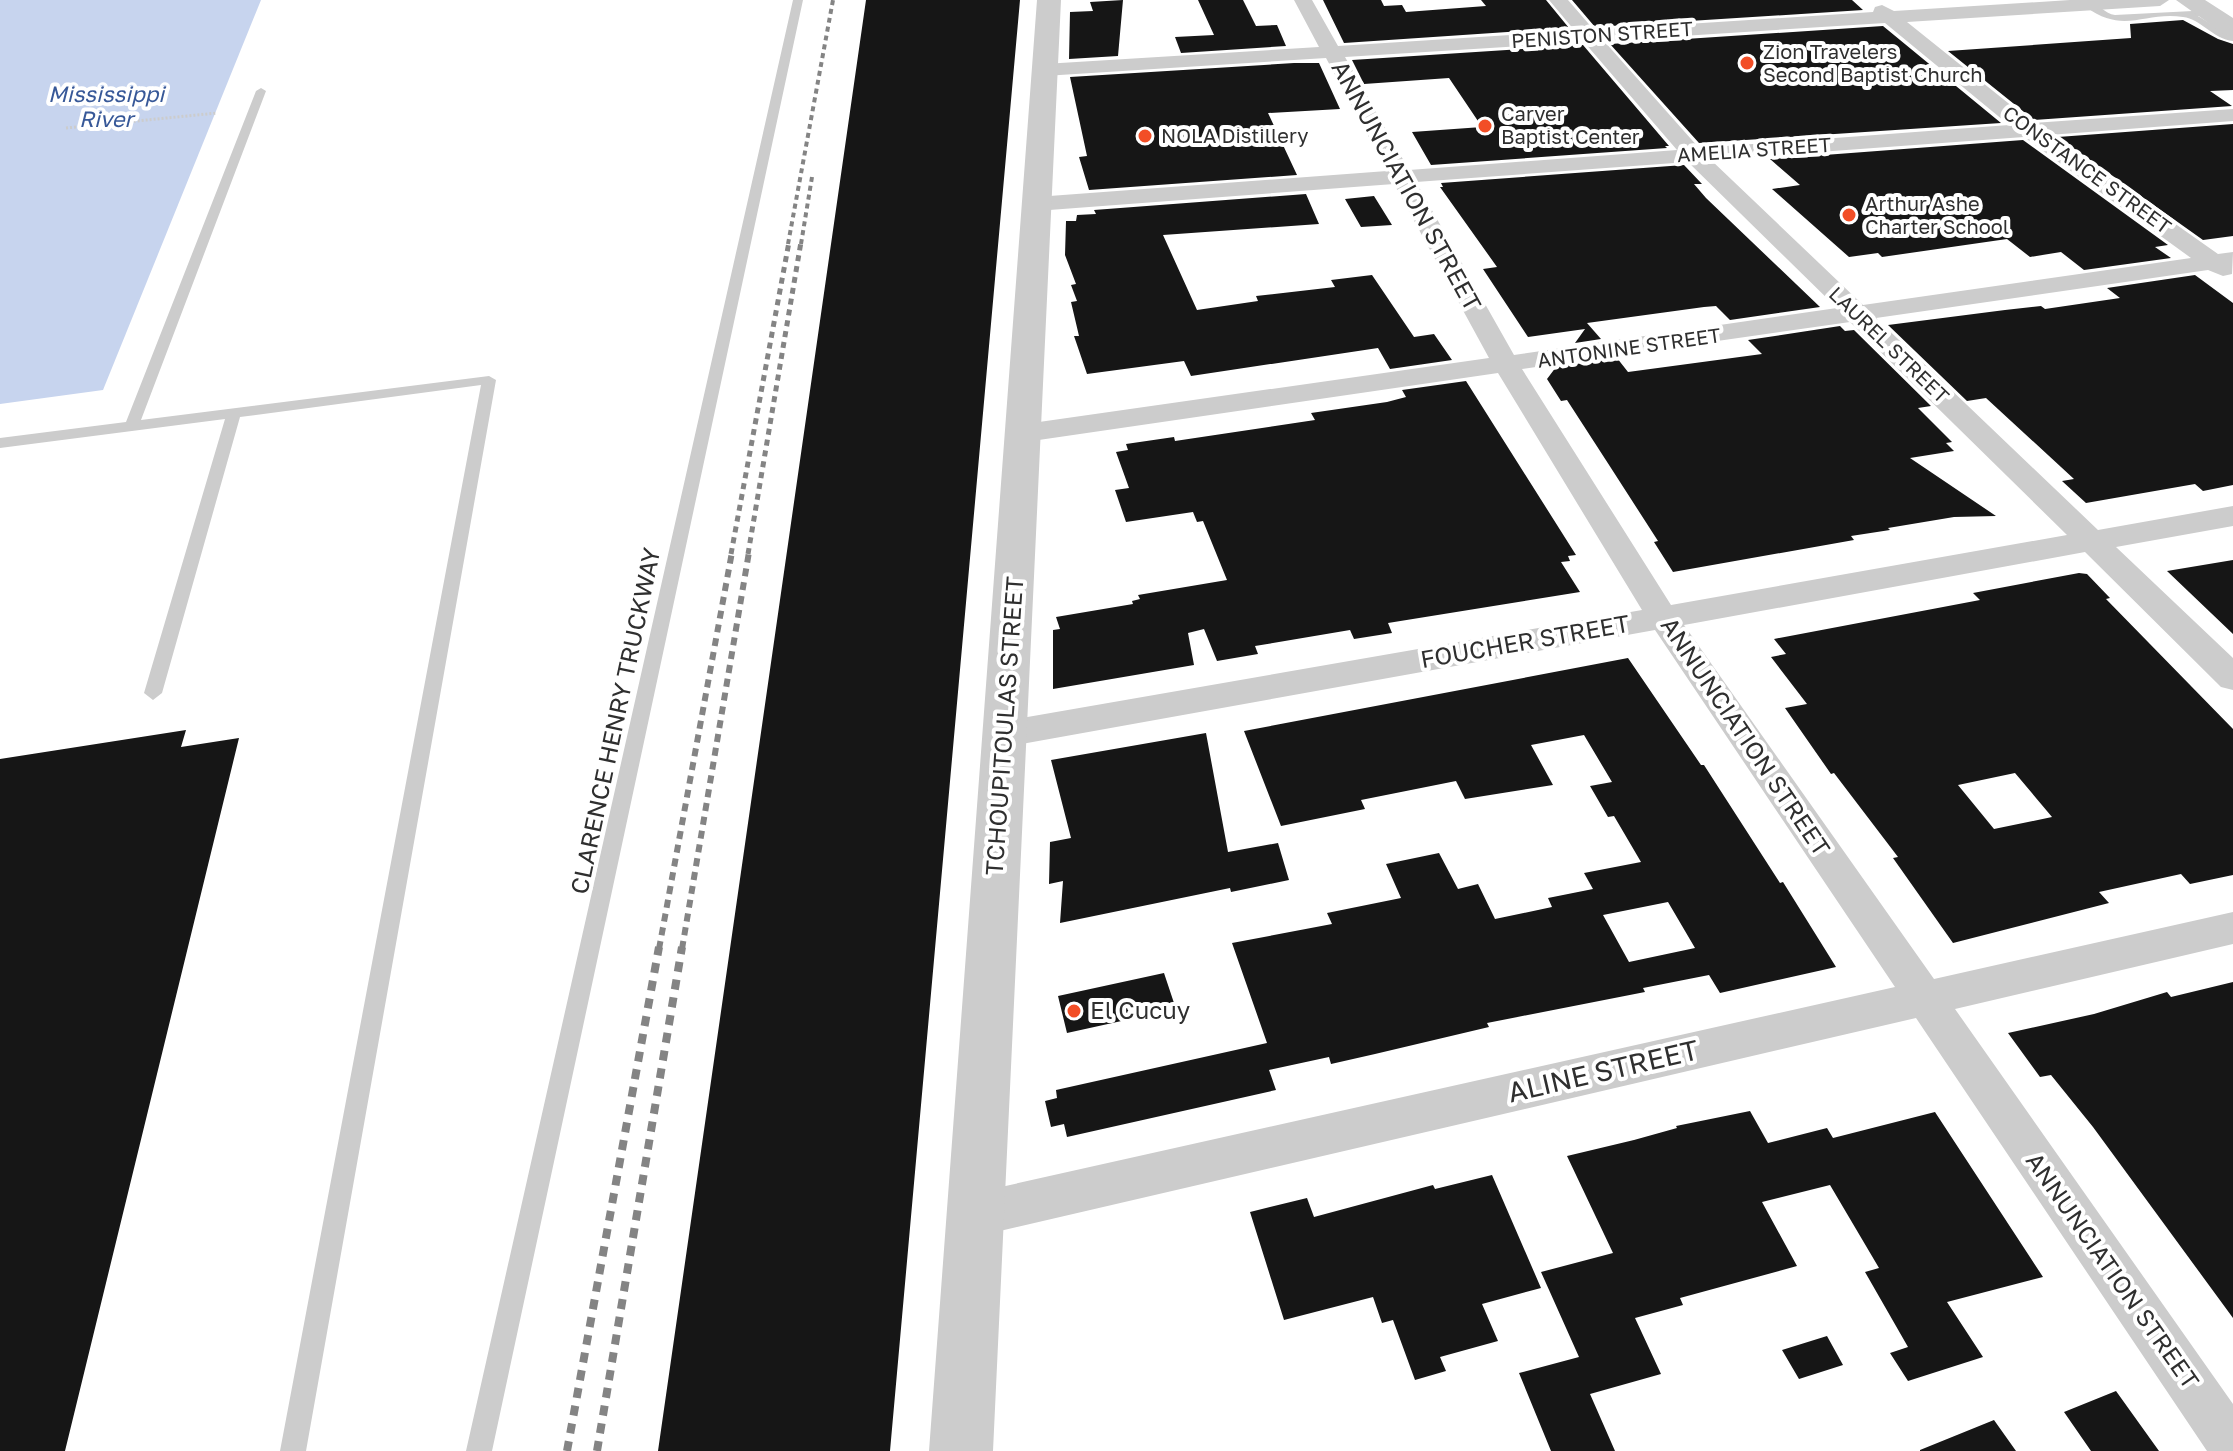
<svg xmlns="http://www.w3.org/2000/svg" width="2233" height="1451" font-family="'Golos Text',sans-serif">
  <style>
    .water { fill: #c7d4ee }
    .building { fill: #161616; fill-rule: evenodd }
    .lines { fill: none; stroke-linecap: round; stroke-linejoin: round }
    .path { stroke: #ccc; stroke-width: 3; stroke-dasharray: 2 2; stroke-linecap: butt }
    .service { fill: #ccc; fill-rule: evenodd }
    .minor { fill: #ccc; fill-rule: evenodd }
    .tertiary { fill: #ccc; fill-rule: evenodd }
    .rail-far3 { stroke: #848484; stroke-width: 4; stroke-dasharray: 5 4; stroke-linecap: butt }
    .rail-far2 { stroke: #848484; stroke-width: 5; stroke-dasharray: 6 5; stroke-linecap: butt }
    .rail-far1 { stroke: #848484; stroke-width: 6; stroke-dasharray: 8 6; stroke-linecap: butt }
    .rail { stroke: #848484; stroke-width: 8; stroke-dasharray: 10 8; stroke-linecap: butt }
    .poi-dot { fill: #f24e26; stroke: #fff; stroke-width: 3 }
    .labels { text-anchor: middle; stroke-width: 8; stroke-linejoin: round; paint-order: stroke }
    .far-street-label { font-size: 20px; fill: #2f2f2f; stroke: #fff }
    .far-poi-label { font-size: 20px; fill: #2f2f2f; stroke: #fff; text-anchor: start }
    .far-water-label { font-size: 22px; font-style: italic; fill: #375898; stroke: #fff }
    .street-label { font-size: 24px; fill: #2f2f2f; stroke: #fff }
    .poi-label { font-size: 24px; fill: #2f2f2f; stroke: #fff; text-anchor: start }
    .near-street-label { font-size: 28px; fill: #2f2f2f; stroke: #fff }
  </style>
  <rect width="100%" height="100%" fill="#fff"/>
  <path class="water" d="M0,0H261L103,390L0,404Z"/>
  <path class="building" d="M866,0H1020L890,1451H658Z
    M1123,0L1118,56L1069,59L1070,12L1093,11L1090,2Z
    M1198,0H1243L1256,26L1277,25L1286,46L1181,53L1175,37L1214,35Z
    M1323,0H1381L1384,6L1402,5L1406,12L1486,6L1481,0H1546L1569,28L1344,43Z
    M1572,0H1852L1863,10L1595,27Z
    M2183,20L2218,39L2233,44V90L2210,91L2232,106L2034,120L1948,51L2131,38L2130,24Z
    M1883,26L2001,123L1699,143L1610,44Z
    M1583,45L1669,146H1665L1667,148L1431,165L1412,132L1482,127L1449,78L1364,84L1352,60Z
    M1294,63H1319L1340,109L1268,113L1297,175L1089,190L1079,157L1087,156L1070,77Z
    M2233,124V236L2203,240L2058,137Z
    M2023,140L2168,245L2155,247L2171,258L2084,270L2061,252L2030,257L2007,239L1882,257L1878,253L1849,257L1772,189L1800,185L1770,159Z
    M1684,165L1702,184H1694L1706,198L1820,307L1730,320L1716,306L1704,307L1587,323L1601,339L1575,343L1585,329L1528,337L1483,269L1497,267L1440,187H1443L1441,183Z
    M1306,194L1319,224L1163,235L1197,310L1258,301L1256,296L1335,287L1331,280L1372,275L1414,337L1434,334L1452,360L1390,369L1378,348L1191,376L1184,361L1087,374L1074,336H1079L1071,302L1077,301L1071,285L1076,284L1065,255L1066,221H1076L1077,215L1096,214L1094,210Z
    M1374,196L1392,225L1361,227L1345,199Z
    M2195,275L2233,303V485L2203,491L2195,484L2086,503L2062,481L2074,479L1986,398L1967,401L1888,325L2005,310L2041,306L2045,309L2120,298L2107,288Z
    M1840,326L1845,331L1854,330L1931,406L1918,408L1952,442L1946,443L1954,451L1910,458L1996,516L1954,517L1888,528L1890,530L1851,536L1854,540L1673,572L1654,542L1658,541L1611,468L1567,400L1561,401L1547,379L1556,367L1617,358L1628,372L1762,354L1748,340Z
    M1466,381L1576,555L1568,556L1570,561L1561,562L1580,592L1388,623L1392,633L1354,639L1350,630L1255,646L1258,654L1217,661L1204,629L1188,633L1194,665L1053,689V630L1060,629L1056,617L1133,604L1132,601L1140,599L1138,595L1227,580L1203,521L1197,522L1193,512L1126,522L1115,490L1129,488L1116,452L1128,450L1126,444L1174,437L1175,441L1315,420L1311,413L1387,402L1406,397L1402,390Z
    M2233,560V634L2167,571Z
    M2079,573L2087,574L2110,598L2106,599L2233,729V875L2190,884L2181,874L2099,892L2109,903L1953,943L1893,858L1898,857L1834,773L1831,774L1785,708L1807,704L1771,657L1786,654L1774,639L1980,600L1973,593ZM2015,773L2052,817L1994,829L1958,785Z
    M1628,658L1701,765H1704L1780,883L1783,882L1836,967L1720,993L1709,975L1643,988L1645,992L1487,1023L1489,1027L1375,1054L1331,1064L1329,1057L1269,1070L1276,1090L1067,1137L1064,1124L1051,1127L1045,1101L1057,1098L1056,1090L1267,1043L1232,943L1332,924L1327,913L1401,898L1386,864L1439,853L1458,889L1478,884L1495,919L1552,907L1548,898L1593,889L1584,873L1641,862L1614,816L1608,817L1590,786L1612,782L1584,735L1531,745L1553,785L1465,799L1456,781L1361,800L1365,809L1281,826L1244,731ZM1668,902L1695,948L1629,962L1603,915Z
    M186,730L181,747L239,738L65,1451H0V759Z
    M1206,733L1228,852L1278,843L1289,880L1231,892L1230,888L1060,923L1063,881L1049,884L1050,842L1071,838L1051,760Z
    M1164,973L1176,1009L1067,1033L1058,996Z
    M2233,982V1318L2093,1127L2051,1075L2040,1077L2008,1033L2094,1014L2167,992L2171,997Z
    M1750,1111L1768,1143L1827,1128L1833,1138L1935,1112L2043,1277L1947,1302L1983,1357L1908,1381L1890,1353L1908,1347L1865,1272L1879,1268L1830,1185L1762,1202L1797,1266L1680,1298L1683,1305L1635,1318L1661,1374L1590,1394L1615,1451H1551L1519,1373L1579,1357L1541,1272L1613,1253L1567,1156L1634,1140L1677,1128L1676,1126Z
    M1492,1175L1541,1288L1482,1304L1498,1341L1440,1357L1446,1371L1415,1380L1393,1320L1382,1323L1373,1297L1284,1320L1250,1212L1307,1198L1314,1217L1433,1185L1435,1189Z
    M1827,1336L1843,1365L1799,1379L1782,1350Z
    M2116,1391L2159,1451H2091L2064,1412Z
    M1994,1420L2016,1451H1920V1450Z"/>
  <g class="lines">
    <path class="path" d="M66,128L217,113"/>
    <path class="service" d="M793,0H803L492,1451H466Z
      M2086,3C2098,1 2104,14 2115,15L2212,10V14L2198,16L2227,34L2233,35V41C2213,39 2201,19 2183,17C2145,11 2124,35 2086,7Z
      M261,88L266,91L141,420L489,376L496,380L306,1451H280L481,385L240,417L162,693L153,700L144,693L225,419L0,448V438L126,422L256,91Z"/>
    <path class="minor" d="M1294,0H1312L1338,46L1575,31L1549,0H1568L1594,30L1873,12L1875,7L1882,5L1894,11L2070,0H2169L2160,6L1907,22L2033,123L2233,109V121L2049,135L2218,254L2233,252L2232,274L2223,276L2208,270L1876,318L2098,530L2233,506V526L2116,547L2233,658V690L2221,687L2085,552L1684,625L1934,979L2233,912V944L1955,1009L2233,1404V1451H2207L1916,1018L974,1237L958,1230L952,1215L958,1200L974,1193L1895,987L1655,630L1005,747L993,743L988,734L993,725L1005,721L1642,610L1498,373L1025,442L1015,439L1011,433L1015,427L1025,424L1489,358L1394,184L1036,211L1028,209L1024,204L1028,199L1036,197L1387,171L1326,58L1044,76L1034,70L1044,64L1319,47ZM1885,23L2009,125L1699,148L1604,41ZM1584,42L1677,150L1409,170L1345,57ZM2024,137L2191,258L1863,305L1711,160ZM1688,162L1837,308L1514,355L1416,182ZM1850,322L2067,535L1671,605L1522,369Z"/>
    <path class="tertiary" d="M1037,0H1061L993,1451H929Z
      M2176,0H2205L2233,18V36L2224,34Z"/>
    <path class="rail-far3" d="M788,244L833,0
      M801,244L812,177"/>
    <path class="rail-far2" d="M731,554L789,242
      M748,554L801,242"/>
    <path class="rail-far1" d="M659,949L732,552
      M682,949L749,552"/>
    <path class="rail" d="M567,1451L659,947
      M597,1451L682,947"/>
  </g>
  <g class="poi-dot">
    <circle cx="1747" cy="63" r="8"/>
    <circle cx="1485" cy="126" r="8"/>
    <circle cx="1145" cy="136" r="8"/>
    <circle cx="1849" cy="215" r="8"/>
    <circle cx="1074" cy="1011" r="8"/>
  </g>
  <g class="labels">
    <g class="far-street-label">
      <text transform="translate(1602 35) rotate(-4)" y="7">PENISTON STREET</text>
      <text transform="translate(1754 150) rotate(-4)" y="7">AMELIA STREET</text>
      <text transform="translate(2087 170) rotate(36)" y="7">CONSTANCE STREET</text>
      <text transform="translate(1889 345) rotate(44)" y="7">LAUREL STREET</text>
      <text transform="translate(1629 348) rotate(-8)" y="7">ANTONINE STREET</text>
    </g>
    <g class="far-poi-label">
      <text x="1763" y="59">Zion Travelers<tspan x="1763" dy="23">Second Baptist Church</tspan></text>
      <text x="1501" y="121">Carver<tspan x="1501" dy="23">Baptist Center</tspan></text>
      <text x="1161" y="143">NOLA Distillery</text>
      <text x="1865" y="211">Arthur Ashe<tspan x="1865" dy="23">Charter School</tspan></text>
    </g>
    <g class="far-water-label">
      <text x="106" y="102">Mississippi<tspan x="106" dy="25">River</tspan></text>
    </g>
    <g class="street-label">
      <text transform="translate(1406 186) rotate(61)" y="8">ANNUNCIATION STREET</text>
      <text transform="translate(1525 642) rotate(-10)" y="8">FOUCHER STREET</text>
      <text transform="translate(616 721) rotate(-78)" y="8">CLARENCE HENRY TRUCKWAY</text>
      <text transform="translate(1005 726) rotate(-86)" y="8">TCHOUPITOULAS STREET</text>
      <text transform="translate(1745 737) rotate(56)" y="8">ANNUNCIATION STREET</text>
      <text transform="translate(2112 1271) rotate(55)" y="8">ANNUNCIATION STREET</text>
    </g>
    <g class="poi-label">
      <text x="1090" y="1019">El Cucuy</text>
    </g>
    <g class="near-street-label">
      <text transform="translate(1603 1071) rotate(-13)" y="10">ALINE STREET</text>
    </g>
  </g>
</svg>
